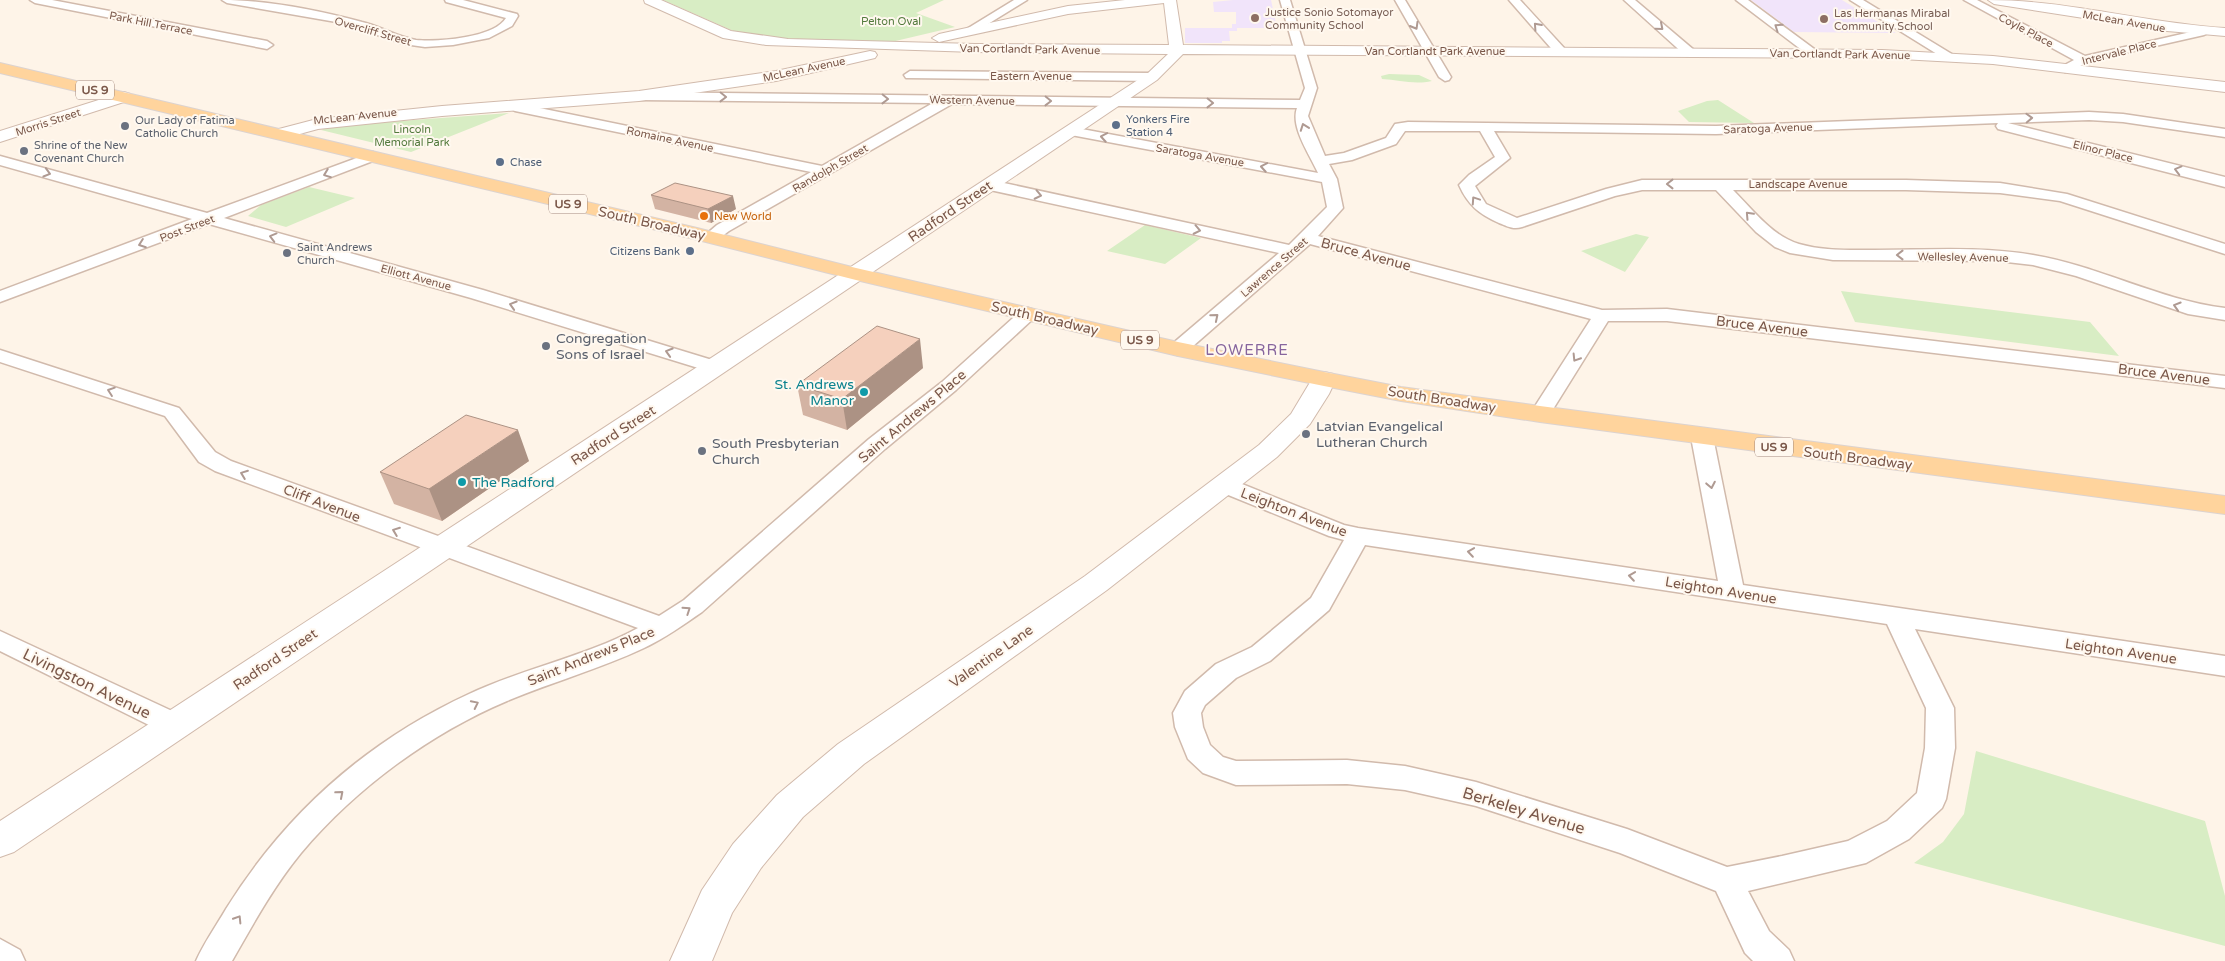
<svg xmlns="http://www.w3.org/2000/svg" width="2225" height="961" font-family="'Varela Round',sans-serif">
  <style>
    .education { fill: #f1e4fa }
    .green { fill: #d8edc4 }
    .lines { fill: none; stroke-linecap: round; stroke-linejoin: round }
    .minor-casing { stroke: #d1baac; stroke-width: 3 }
    .tertiary-casing { stroke: #d1baac; stroke-width: 2 }
    .primary-casing { stroke: #dcd3d0; stroke-width: 2 }
    .minor { fill: #fff; fill-rule: evenodd }
    .tertiary { fill: #fff; fill-rule: evenodd }
    .primary { fill: #ffd49d; fill-rule: evenodd }
    .wall { fill: #d3b3a3 }
    .shaded-wall { fill: #ac9284 }
    .building { fill: #f5d0bd; stroke: #ac9284 }
    .oneway { stroke: #af9a92 }
    .education-dot { fill: #8d6e63; stroke: #fff8ef; stroke-width: 2 }
    .service-dot { fill: #5c6f8a; stroke: #fff8ef; stroke-width: 2 }
    .worship-dot { fill: #6b7280; stroke: #fff8ef; stroke-width: 2 }
    .food-dot { fill: #e8710a; stroke: #fff8ef; stroke-width: 2 }
    .culture-dot { fill: #0f9aa8; stroke: #fff8ef; stroke-width: 2 }
    .labels { text-anchor: middle; stroke-width: 4; stroke-linejoin: round; paint-order: stroke }
    .far-education-label { font-size: 11px; fill: #785e54; stroke: #fff8ef; text-anchor: start }
    .far-park-label { font-size: 11px; fill: #537a3d; stroke: #fff8ef }
    .far-street-label { font-size: 11px; fill: #7a5749; stroke: #fff8ef }
    .far-service-label { font-size: 11px; fill: #4e5e75; stroke: #fff8ef; text-anchor: start }
    .far-worship-label { font-size: 11px; fill: #5b616d; stroke: #fff8ef; text-anchor: start }
    .far-food-label { font-size: 11px; fill: #c56008; stroke: #fff8ef; text-anchor: start }
    .shield { fill: #fff8ef; stroke: #a2877b; stroke-width: 1 }
    .shield-label { font-size: 12px; font-weight: bold; fill: #7a5749 }
    .street-label { font-size: 14px; fill: #7a5749; stroke: #fff8ef }
    .worship-label { font-size: 14px; fill: #5b616d; stroke: #fff8ef; text-anchor: start }
    .culture-label { font-size: 14px; fill: #0d838f; stroke: #fff8ef; text-anchor: end }
    .neighbourhood-label { font-size: 15px; letter-spacing: 1px; fill: #87659d; stroke: #fff8ef }
    .near-street-label { font-size: 16px; fill: #7a5749; stroke: #fff8ef }
  </style>
  <rect width="100%" height="100%" fill="#fef4e8"/>
  <path class="education" d="M1233,0H1271L1276,23H1272L1273,28H1237V31H1229L1230,41H1222V43H1185V28H1232V24H1236V12H1214L1213,2Z
    M1751,0H1842L1896,33L1794,32Z"/>
  <path class="green" d="M663,0H944L916,13L955,27L887,43L769,38L738,33Z
    M1389,74L1419,75L1432,81C1414,85 1399,80 1382,79L1381,76Z
    M1718,100L1754,123L1689,122L1678,111L1707,101Z
    M509,113L411,152L321,130L332,126Z
    M309,187L355,198L286,227L248,216L261,205Z
    M1145,225L1201,238L1165,264L1107,251Z
    M1636,234L1649,237L1625,272L1581,251Z
    M1841,291L2090,322L2119,356L1855,322Z
    M1976,751L2205,821L2225,896V946L1914,863L1943,842L1964,814Z"/>
  <g class="lines">
    <defs>
      <path id="minor" d="M30,0H52L267,41L273,45L267,49L35,3Z
        M222,0C268,0 317,10 362,22C380,26 397,37 416,40C438,42 494,38 506,18L446,2L445,0H463L517,14L518,16L512,26L489,38L453,45L425,47L404,44L342,23L227,3Z
        M1014,0H1027L975,32L971,33L965,30Z
        M1280,0H1290L1317,88L1308,116L1325,156L1344,153L1386,138L1395,124L1408,122L1716,126L2089,112L2123,114L2225,129V137L2123,122L2089,120L2008,123L2225,177V187L1998,129L1996,126L1998,123L1716,134L1494,131L1510,158L1475,186L1486,204L1517,218L1606,189L1642,180H1906L2000,183L2067,194L2225,244V254L2060,201L2000,193L1906,190H1733C1752,209 1772,236 1799,244C1823,251 1849,250 1874,250C1926,250 1981,246 2033,255C2099,266 2159,300 2225,308V320L2188,314L2076,276L2033,265L1998,261L1833,260L1790,253L1775,247L1756,232L1716,190H1642L1615,196L1522,227C1513,230 1507,226 1499,223C1479,214 1468,205 1459,185L1469,175L1495,157L1480,131H1405L1396,144L1352,160L1329,164L1337,179L1343,208L1318,236L1602,310L1667,309L2225,376V388L1667,321H1608L1550,414L1547,418L1540,420L1533,418L1530,414L1591,319L1310,244L1185,353L1178,355L1171,353L1168,349L1171,345L1279,253L990,190L985,188L982,185L985,182L990,180L1289,245L1327,207L1322,182L1071,135L1064,131L1071,127L1318,173C1310,155 1290,127 1297,108L952,104L729,231C721,237 716,243 705,240L703,237L717,225L811,172L515,111L508,107L515,103L822,166L933,103L640,100L634,96L640,92L1300,100L1305,88Z
        M1395,0H1405L1451,77L1449,80L1445,81L1439,77Z
        M1509,0H1520L1565,49L1567,52L1565,55H1557Z
        M1624,0H1635L1694,50L1696,53L1694,56H1686Z
        M1736,0H1748L1821,54L1819,57H1811Z
        M1850,0H1863L1955,56L1953,59H1945Z
        M1964,0H1977L2085,56L2204,29L2210,32L2204,35L2098,59L2065,72L2059,68L2074,60Z
        M910,71L1152,73L1158,77L1152,81L906,78L904,75Z
        M373,152L380,156L378,159L224,218L483,290L722,363L725,367L722,371L715,373L708,371L471,298L209,224L0,302V291L192,219L0,165V156L207,213Z
        M1028,308L1034,310L1037,314L1034,318L956,390L885,449L702,612C683,625 665,638 644,648C600,669 552,682 507,701C429,734 355,789 301,853C274,886 253,924 232,961H196C204,943 216,926 226,909C285,814 367,741 469,694C524,668 585,657 638,628L215,471L199,462L165,416L0,362V350L179,408L215,452L231,461L659,616L684,600L869,439L942,382L1022,310Z
        M1702,431L1710,432L1713,437L1743,585L2225,656V676L1915,629L1954,708L1955,748L1946,799L1942,808L1909,839L1866,863L1748,891L1769,931L1789,950L1794,961H1753L1745,953L1716,891L1620,853L1476,806L1405,790L1347,784L1236,785L1203,773L1188,759L1175,727L1173,713L1185,691L1216,664L1252,647L1311,598L1344,540L1329,536L1216,490L1213,485L1216,480L1224,478L1232,480L1344,525L1358,528L1718,581L1691,437L1694,432ZM1365,545L1887,624L1926,708L1925,748L1917,793L1887,821L1848,841L1782,856L1727,867L1627,829L1476,782L1405,766L1347,760L1236,761L1223,757L1210,745L1203,727L1201,713L1205,705L1236,678L1270,661L1329,610Z
        M0,631L185,717L189,725L185,733L175,736L165,733L0,651Z
        M0,939L20,950L25,961H0Z"/>
      <path id="tertiary" d="M644,0H661L731,31L788,39L975,44L1169,45L1164,3L1068,14L939,42L932,38L939,34L1068,6L1125,0H1176L1183,45L1882,50L1993,56L2225,82V92L1993,64L1882,58L1183,54L1157,80L14,852L0,857V821L1147,74L1168,54L975,52L766,45L723,38L645,3Z
        M1988,0C2067,0 2145,23 2225,28V36L2167,31L1994,4Z
        M870,51L875,52L877,55L875,58L776,81L639,101L442,116L318,129L281,139L275,138L272,134L275,130L317,119L442,106L639,91L776,71Z
        M124,92L130,94L132,97L130,100L0,142V131Z
        M1324,372L1333,374L1336,379L1329,394L1310,424L1277,457L1107,590L864,764L803,817L761,868L732,913L712,961H670L702,890L733,844L777,795L838,744L1085,576L1259,445L1291,414L1315,374Z"/>
      <path id="primary" d="M0,63L697,228L856,268L1178,342L1324,372L1401,387L1540,406L2225,496V514L1540,422L1401,401L1324,386L1178,356L856,280L694,239L0,73Z"/>
    </defs>
    <use href="#minor" class="minor-casing"/>
    <use href="#tertiary" class="tertiary-casing"/>
    <use href="#primary" class="primary-casing"/>
    <use href="#minor" class="minor"/>
    <use href="#tertiary" class="tertiary"/>
    <use href="#primary" class="primary"/>
  </g>
  <path class="wall" d="M651,195L736,209L711,223L655,209Z
    M923,368L847,430L803,415L797,385Z
    M529,461L442,521L394,504L380,472Z"/>
  <path class="shaded-wall" d="M733,196L736,209L711,223L708,209Z
    M920,339L923,368L847,430L842,399Z
    M518,430L529,461L442,521L429,489Z"/>
  <path class="building" d="M675,183L733,196L708,209L651,195Z
    M877,326L920,339L842,399L797,385Z
    M466,415L518,430L429,489L380,472Z"/>
  <defs><path id="oneway-chevron" d="M-2-3.5L2.5 0L-2 3.5" fill="none" stroke-width="1.6" stroke-linecap="round" stroke-linejoin="round" transform="scale(1.25)"/></defs>
  <g class="oneway">
    <use href="#oneway-chevron" transform="translate(1415 26) rotate(60)"/>
    <use href="#oneway-chevron" transform="translate(1537 26) rotate(-132)"/>
    <use href="#oneway-chevron" transform="translate(1660 27) rotate(41)"/>
    <use href="#oneway-chevron" transform="translate(1778 27) rotate(-145)"/>
    <use href="#oneway-chevron" transform="translate(723 97) rotate(1)"/>
    <use href="#oneway-chevron" transform="translate(885 99) rotate(1)"/>
    <use href="#oneway-chevron" transform="translate(1048 101) rotate(1)"/>
    <use href="#oneway-chevron" transform="translate(1210 103) rotate(1)"/>
    <use href="#oneway-chevron" transform="translate(2029 118) rotate(-2)"/>
    <use href="#oneway-chevron" transform="translate(1304 127) rotate(-110)"/>
    <use href="#oneway-chevron" transform="translate(1104 137) rotate(-170)"/>
    <use href="#oneway-chevron" transform="translate(1264 167) rotate(-170)"/>
    <use href="#oneway-chevron" transform="translate(2178 170) rotate(-165)"/>
    <use href="#oneway-chevron" transform="translate(47 173) rotate(16)"/>
    <use href="#oneway-chevron" transform="translate(327 174) rotate(159)"/>
    <use href="#oneway-chevron" transform="translate(1670 184) rotate(180)"/>
    <use href="#oneway-chevron" transform="translate(1038 195) rotate(12)"/>
    <use href="#oneway-chevron" transform="translate(1475 200) rotate(-124)"/>
    <use href="#oneway-chevron" transform="translate(1749 215) rotate(-133)"/>
    <use href="#oneway-chevron" transform="translate(1197 230) rotate(12)"/>
    <use href="#oneway-chevron" transform="translate(273 237) rotate(-165)"/>
    <use href="#oneway-chevron" transform="translate(142 244) rotate(160)"/>
    <use href="#oneway-chevron" transform="translate(1900 255) rotate(-180)"/>
    <use href="#oneway-chevron" transform="translate(513 305) rotate(-163)"/>
    <use href="#oneway-chevron" transform="translate(2177 306) rotate(-163)"/>
    <use href="#oneway-chevron" transform="translate(1215 317) rotate(-40)"/>
    <use href="#oneway-chevron" transform="translate(669 352) rotate(-163)"/>
    <use href="#oneway-chevron" transform="translate(1576 358) rotate(122)"/>
    <use href="#oneway-chevron" transform="translate(111 391) rotate(-161)"/>
    <use href="#oneway-chevron" transform="translate(244 474) rotate(-159)"/>
    <use href="#oneway-chevron" transform="translate(1711 485) rotate(79)"/>
    <use href="#oneway-chevron" transform="translate(396 531) rotate(-159)"/>
    <use href="#oneway-chevron" transform="translate(1471 552) rotate(-172)"/>
    <use href="#oneway-chevron" transform="translate(1632 576) rotate(-172)"/>
    <use href="#oneway-chevron" transform="translate(687 610) rotate(-34)"/>
    <use href="#oneway-chevron" transform="translate(475 704) rotate(-26)"/>
    <use href="#oneway-chevron" transform="translate(340 794) rotate(-41)"/>
    <use href="#oneway-chevron" transform="translate(238 919) rotate(-58)"/>
  </g>
  <g class="education-dot">
    <circle cx="1255" cy="18" r="5"/>
    <circle cx="1824" cy="19" r="5"/>
  </g>
  <g class="service-dot">
    <circle cx="1116" cy="125" r="5"/>
    <circle cx="500" cy="162" r="5"/>
    <circle cx="690" cy="251" r="5"/>
  </g>
  <g class="worship-dot">
    <circle cx="125" cy="126" r="5"/>
    <circle cx="24" cy="151" r="5"/>
    <circle cx="287" cy="253" r="5"/>
    <circle cx="546" cy="346" r="5"/>
    <circle cx="1306" cy="434" r="5"/>
    <circle cx="702" cy="451" r="5"/>
  </g>
  <circle class="food-dot" cx="704" cy="216" r="5"/>
  <g class="culture-dot">
    <circle cx="864" cy="392" r="5"/>
    <circle cx="462" cy="482" r="5"/>
  </g>
  <g class="labels">
    <g class="far-education-label">
      <text x="1265" y="16">Justice Sonio Sotomayor<tspan x="1265" dy="13">Community School</tspan></text>
      <text x="1834" y="17">Las Hermanas Mirabal<tspan x="1834" dy="13">Community School</tspan></text>
    </g>
    <g class="far-park-label">
      <text x="891" y="25">Pelton Oval</text>
      <text x="412" y="133">Lincoln<tspan x="412" dy="13">Memorial Park</tspan></text>
    </g>
    <g class="far-street-label">
      <text transform="translate(2124 21) rotate(10)" y="4">McLean Avenue</text>
      <text transform="translate(151 23) rotate(11)" y="4">Park Hill Terrace</text>
      <text transform="translate(2026 30) rotate(28)" y="4">Coyle Place</text>
      <text transform="translate(373 31) rotate(16)" y="4">Overcliff Street</text>
      <text transform="translate(1030 49) rotate(1)" y="4">Van Cortlandt Park Avenue</text>
      <text x="1435" y="55">Van Cortlandt Park Avenue</text>
      <text transform="translate(2119 52) rotate(-14)" y="4">Intervale Place</text>
      <text transform="translate(1840 54) rotate(1)" y="4">Van Cortlandt Park Avenue</text>
      <text transform="translate(804 69) rotate(-12)" y="4">McLean Avenue</text>
      <text x="1031" y="80">Eastern Avenue</text>
      <text transform="translate(972 100) rotate(1)" y="4">Western Avenue</text>
      <text transform="translate(355 116) rotate(-6)" y="4">McLean Avenue</text>
      <text transform="translate(48 122) rotate(-18)" y="4">Morris Street</text>
      <text transform="translate(1768 128) rotate(-2)" y="4">Saratoga Avenue</text>
      <text transform="translate(670 139) rotate(12)" y="4">Romaine Avenue</text>
      <text transform="translate(2103 151) rotate(14)" y="4">Elinor Place</text>
      <text transform="translate(1200 155) rotate(10)" y="4">Saratoga Avenue</text>
      <text transform="translate(830 168) rotate(-30)" y="4">Randolph Street</text>
      <text x="1798" y="188">Landscape Avenue</text>
      <text transform="translate(187 228) rotate(-21)" y="4">Post Street</text>
      <text transform="translate(1963 257) rotate(1)" y="4">Wellesley Avenue</text>
      <text transform="translate(1274 267) rotate(-41)" y="4">Lawrence Street</text>
      <text transform="translate(416 277) rotate(15)" y="4">Elliott Avenue</text>
    </g>
    <g class="far-service-label">
      <text x="1126" y="123">Yonkers Fire<tspan x="1126" dy="13">Station 4</tspan></text>
      <text x="510" y="166">Chase</text>
      <text x="680" y="255" text-anchor="end">Citizens Bank</text>
    </g>
    <g class="far-worship-label">
      <text x="135" y="124">Our Lady of Fatima<tspan x="135" dy="13">Catholic Church</tspan></text>
      <text x="34" y="149">Shrine of the New<tspan x="34" dy="13">Covenant Church</tspan></text>
      <text x="297" y="251">Saint Andrews<tspan x="297" dy="13">Church</tspan></text>
    </g>
    <g class="far-food-label">
      <text x="714" y="220">New World</text>
    </g>
    <g class="shield">
      <rect x="76" y="80.5" width="38" height="19" rx="4"/>
      <rect x="549" y="194.5" width="38" height="19" rx="4"/>
      <rect x="1121" y="330.5" width="38" height="19" rx="4"/>
      <rect x="1755" y="437.5" width="38" height="19" rx="4"/>
    </g>
    <g class="shield-label">
      <text x="95" y="94">US 9</text>
      <text x="568" y="208">US 9</text>
      <text x="1140" y="344">US 9</text>
      <text x="1774" y="451">US 9</text>
    </g>
    <g class="street-label">
      <text transform="translate(950 211) rotate(-34)" y="5">Radford Street</text>
      <text transform="translate(652 223) rotate(13)" y="5">South Broadway</text>
      <text transform="translate(1366 254) rotate(15)" y="5">Bruce Avenue</text>
      <text transform="translate(1045 318) rotate(13)" y="5">South Broadway</text>
      <text transform="translate(1762 326) rotate(7)" y="5">Bruce Avenue</text>
      <text transform="translate(2164 374) rotate(7)" y="5">Bruce Avenue</text>
      <text transform="translate(1442 399) rotate(9)" y="5">South Broadway</text>
      <text transform="translate(912 416) rotate(-40)" y="5">Saint Andrews Place</text>
      <text transform="translate(613 435) rotate(-33)" y="5">Radford Street</text>
      <text transform="translate(1858 458) rotate(7)" y="5">South Broadway</text>
      <text transform="translate(322 503) rotate(21)" y="5">Cliff Avenue</text>
      <text transform="translate(1294 512) rotate(21)" y="5">Leighton Avenue</text>
      <text transform="translate(1721 590) rotate(9)" y="5">Leighton Avenue</text>
      <text transform="translate(2121 651) rotate(8)" y="5">Leighton Avenue</text>
      <text transform="translate(591 656) rotate(-22)" y="5">Saint Andrews Place</text>
      <text transform="translate(991 656) rotate(-35)" y="5">Valentine Lane</text>
      <text transform="translate(275 659) rotate(-34)" y="5">Radford Street</text>
    </g>
    <g class="worship-label">
      <text x="556" y="343">Congregation<tspan x="556" dy="16">Sons of Israel</tspan></text>
      <text x="1316" y="431">Latvian Evangelical<tspan x="1316" dy="16">Lutheran Church</tspan></text>
      <text x="712" y="448">South Presbyterian<tspan x="712" dy="16">Church</tspan></text>
    </g>
    <g class="culture-label">
      <text x="854" y="389">St. Andrews<tspan x="854" dy="16">Manor</tspan></text>
      <text x="472" y="487" text-anchor="start">The Radford</text>
    </g>
    <g class="neighbourhood-label">
      <text x="1247" y="355">LOWERRE</text>
    </g>
    <g class="near-street-label">
      <text transform="translate(87 683) rotate(26)" y="6">Livingston Avenue</text>
      <text transform="translate(1524 810) rotate(17)" y="6">Berkeley Avenue</text>
    </g>
  </g>
</svg>
